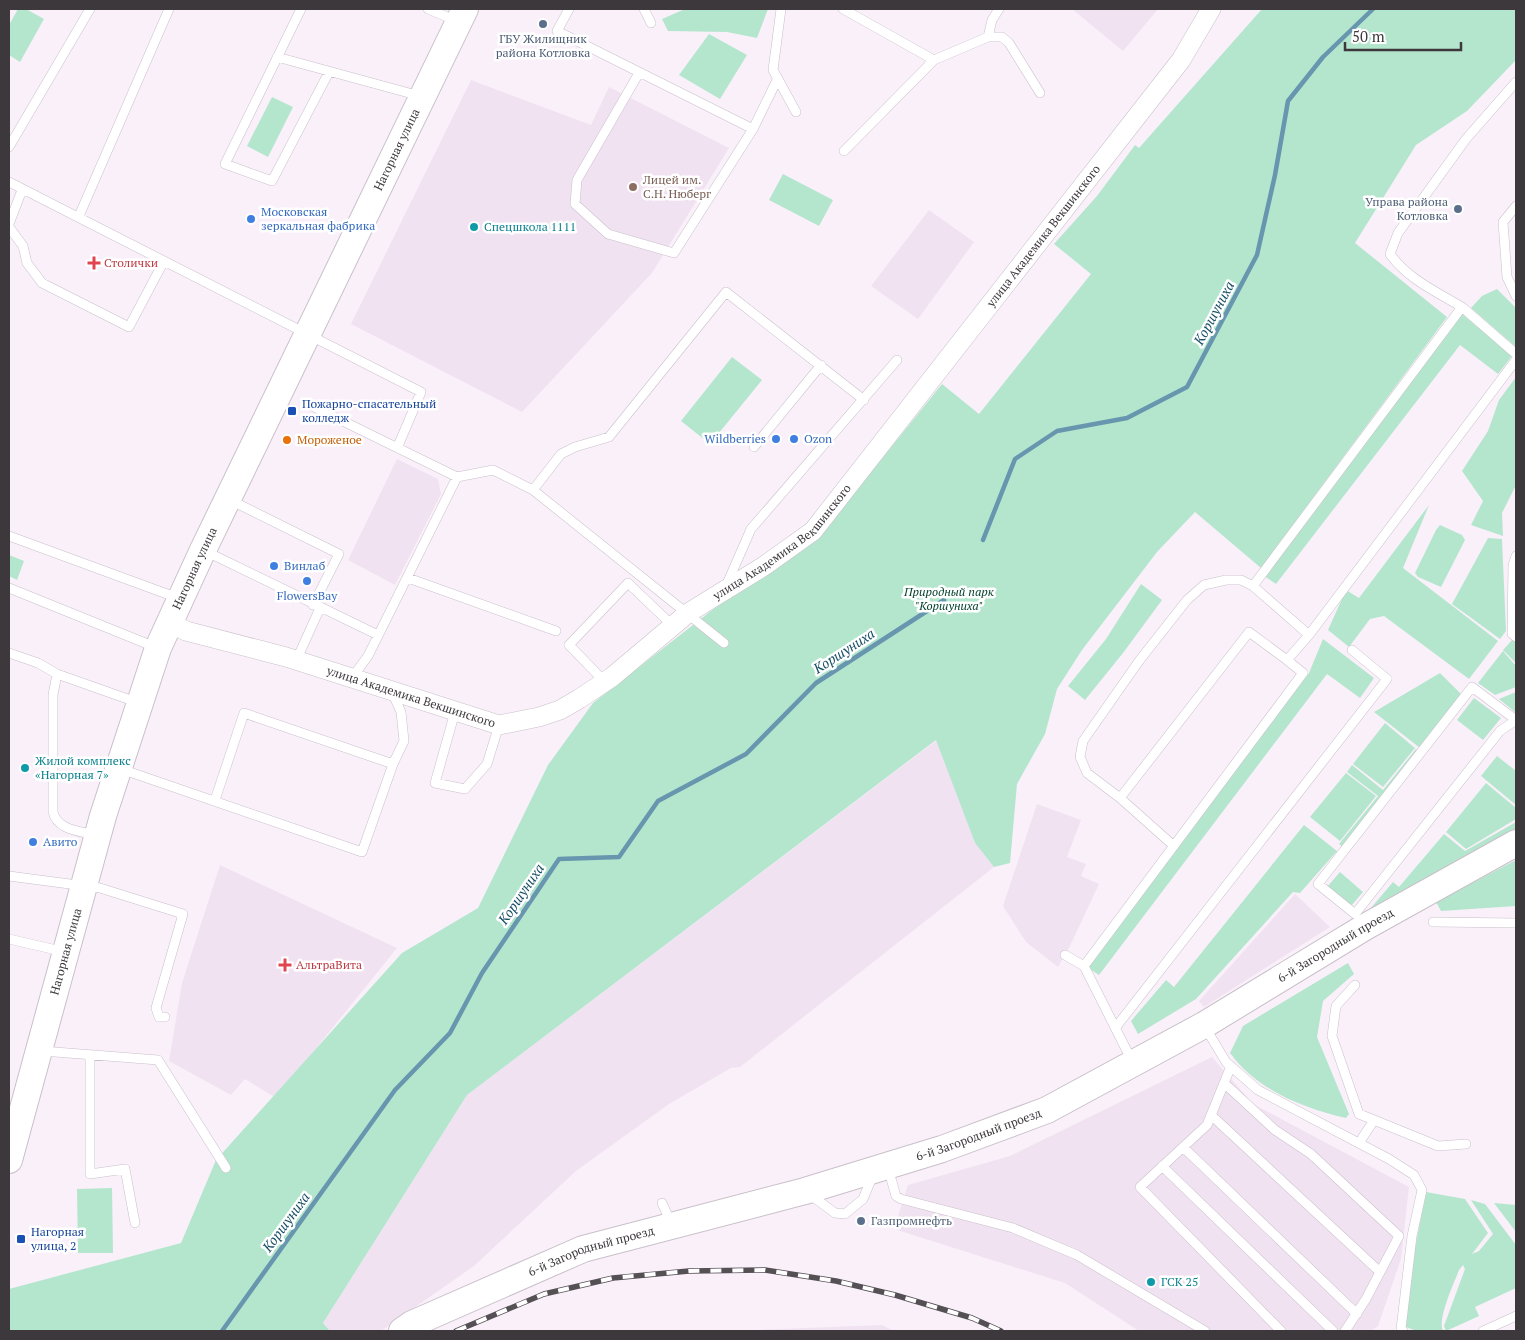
<svg xmlns="http://www.w3.org/2000/svg" width="1525" height="1340" font-family="'PT Serif',serif">
  <style>
    .built { fill: #f1e2f2 }
    .green { fill: #b4e6ce }
    .lines { fill: none; stroke-linecap: round; stroke-linejoin: round }
    .stream { stroke: #6796ae; stroke-width: 4.5 }
    .lane-casing { stroke: #c9c0ca; stroke-width: 10 }
    .street-casing { stroke: #c9c0ca; stroke-width: 20 }
    .secondary-casing { stroke: #c9c0ca; stroke-width: 28 }
    .lane { stroke: #fff; stroke-width: 9 }
    .street { stroke: #fff; stroke-width: 19 }
    .secondary { stroke: #fff; stroke-width: 26 }
    .rail-casing { stroke: #545054; stroke-width: 5.5 }
    .rail { stroke: #fff; stroke-width: 4; stroke-dasharray: 11; stroke-linecap: butt }
    .service-dot { fill: #5c6f8a; stroke: #fff; stroke-width: 2 }
    .education-dot { fill: #8d6e63; stroke: #fff; stroke-width: 2 }
    .shop-dot { fill: #3f7fe0; stroke: #fff; stroke-width: 2 }
    .culture-dot { fill: #0f9aa8; stroke: #fff; stroke-width: 2 }
    .health-dot { fill: #e0444e; stroke: #fff; stroke-width: 2 }
    .transit-dot { fill: #1a4fb4; stroke: #fff; stroke-width: 2 }
    .food-dot { fill: #e8710a; stroke: #fff; stroke-width: 2 }
    .labels { text-anchor: middle; stroke-width: 5; stroke-linejoin: round; paint-order: stroke }
    .service-label { font-size: 12px; fill: #4e5e75; stroke: #fff }
    .street-label { font-size: 12px; fill: #3c383c; stroke: #fff }
    .education-label { font-size: 12px; fill: #785e54; stroke: #fff; text-anchor: start }
    .shop-label { font-size: 12px; fill: #366cbe; stroke: #fff; text-anchor: start }
    .culture-label { font-size: 12px; fill: #0d838f; stroke: #fff; text-anchor: start }
    .health-label { font-size: 12px; fill: #be3a42; stroke: #fff; text-anchor: start }
    .transit-label { font-size: 12px; fill: #164399; stroke: #fff; text-anchor: start }
    .food-label { font-size: 12px; fill: #c56008; stroke: #fff; text-anchor: start }
    .park-label { font-size: 12px; font-style: italic; fill: #04422d; stroke: #fff }
    .water-label { font-size: 14px; font-style: italic; fill: #174f66; stroke: #fff }
  </style>
  <rect width="100%" height="100%" fill="#faf0fa"/>
  <path class="built" d="M1072,9H1158L1123,51Z
    M471,80L591,125L609,87L729,148L652,273L522,412L351,324Z
    M929,210L974,242L918,319L871,286Z
    M397,459L438,479L441,494L395,585L348,560Z
    M937,740L975,843L994,867L740,1067L731,1068L669,1104L576,1171L474,1266L381,1331H330L323,1323L467,1095Z
    M1037,804L1081,820L1067,857L1086,864L1081,876L1099,884L1069,948L1058,967L1026,942L1003,906Z
    M220,865L397,948L276,1098L245,1079L231,1095L169,1061L182,983Z
    M1295,894L1330,927L1204,1007L1199,1001Z
    M1212,1057L1253,1104L1409,1187L1401,1259L1378,1326L1371,1331H1139L1065,1283L894,1229L908,1185L1010,1156Z
    M882,1325L894,1331H730Z"/>
  <path class="green" d="M18,9H26L44,19L20,62L9,55V25Z
    M685,9H768L757,38L727,32L668,31L662,19Z
    M1262,9H1516V60L1467,111L1416,145L1355,243L1447,317L1261,568L1195,512L1157,552L1082,650L1057,689L1045,734L1017,784L1010,863L994,867L975,843L936,740L467,1095L323,1323L330,1331H9V1289L181,1243L216,1160L402,953L478,908L548,765L593,703L734,593L823,532L942,384L979,414L1091,274L1054,244L1097,196L1135,145L1139,148Z
    M709,34L747,55L720,99L679,75Z
    M272,97L293,107L268,157L247,146Z
    M783,174L833,200L819,226L769,200Z
    M1497,289L1516,308V347L1471,308L1482,296Z
    M1462,314L1512,356L1498,374L1460,345L1276,584L1264,576Z
    M732,357L762,380L710,444L681,421Z
    M1516,377V485L1502,513L1503,536L1471,525L1483,501L1462,471L1488,431L1499,400Z
    M1429,505L1403,568L1498,641L1469,679L1384,616L1370,619L1349,647L1328,630L1346,590L1359,598Z
    M1440,525L1462,535L1465,540L1441,587L1418,577L1415,573L1436,530Z
    M1488,538L1502,539L1506,631L1500,639L1452,604Z
    M9,555L24,561L17,580L9,576Z
    M1141,584L1162,600L1123,653L1085,700L1068,686L1106,639Z
    M1323,639L1374,678L1360,698L1327,674L1099,975L1087,967L1309,673Z
    M1513,639L1516,643V663L1503,650Z
    M1503,651L1516,666V687L1495,695L1478,683Z
    M1440,673L1462,695L1420,748L1374,712Z
    M1516,692V711L1515,712L1499,699Z
    M1474,698L1501,718L1483,740L1457,720Z
    M1385,723L1415,748L1383,787L1353,764Z
    M1416,749L1420,752L1343,847L1339,844L1378,796L1347,772L1352,765L1383,790Z
    M1497,756L1516,771V805L1481,776Z
    M1346,773L1376,796L1340,841L1310,817Z
    M1486,783L1516,808V819L1466,849L1446,832Z
    M1516,822V840L1377,916L1370,909L1393,882L1399,887L1444,834L1465,851Z
    M1304,825L1337,851L1300,893L1293,892L1196,999L1138,1034L1131,1021L1166,980L1174,987Z
    M1516,860V906L1441,911L1436,902Z
    M1340,872L1363,892L1351,906L1327,887Z
    M1348,963L1354,974L1323,1001L1317,1037L1349,1114L1346,1118C1303,1108 1257,1090 1230,1053L1243,1026Z
    M112,1188L113,1253H78L77,1189Z
    M1426,1192L1465,1199L1488,1233L1472,1254L1479,1251L1493,1234L1471,1200L1485,1204L1516,1245V1288L1475,1307L1479,1316L1446,1331L1444,1326L1465,1269L1463,1265L1459,1270C1454,1283 1437,1320 1443,1331H1417L1400,1325Z
    M1494,1203L1516,1205V1232Z"/>
  <g class="lines">
    <path class="stream" d="M983,540L1015,459L1057,431L1127,418L1187,387L1257,255L1275,175L1288,101L1323,57L1373,9
      M222,1331L395,1090L450,1033L482,973L559,859L619,857L658,801L746,754L816,683L944,600"/>
    <defs>
      <path id="lane" d="M301,9L225,164L272,181L329,72
        M428,9L457,21
        M569,9L557,31L753,129
        M644,9L651,23
        M781,9L773,70L796,112
        M843,9L934,60L988,37L992,20L999,9
        M988,37H1002L1009,43L1040,93
        M277,57L420,96
        M639,73L577,180L575,204L608,234L674,253L753,129L777,80
        M9,147L90,9
        M844,151L934,60
        M9,182L421,392L398,446
        M1516,206L1503,222L1507,277L1516,296
        M79,216L169,9
        M9,224L22,190
        M9,227L23,246L27,263L42,283L129,327L164,261
        M1462,307C1435,291 1408,279 1390,254L1398,233L1466,139L1516,82
        M312,406L457,477L493,470L533,490
        M754,447L821,365
        M230,500L339,554L313,605
        M9,536L178,598
        M205,551L378,635
        M1516,556L1513,565L1512,634L1516,637
        M408,578L556,631
        M726,586L751,529L897,360
        M1253,586L1462,307L1516,354
        M9,588L155,647
        M724,643L533,490L561,454L575,447L609,437L726,292L864,400
        M9,653L38,663L57,674L139,703
        M296,661L320,608
        M57,674L53,695V812C57,830 80,831 95,835
        M351,679L368,656L457,477
        M605,682L569,645L628,583L673,626
        M1472,687L1516,720L1500,731L1355,914L1318,884Z
        M455,712L435,783L465,789L487,764L499,725
        M121,769L362,852L393,764L404,741L401,712L392,692
        M1120,798L1087,773L1080,757L1083,741L1139,661L1187,600L1204,585L1226,580H1241L1253,586L1309,635
        M215,800L244,713L393,764
        M1174,846L1120,798L1249,632L1287,660
        M9,876L100,888L183,914L156,1008L159,1017H165
        M1433,922L1516,923
        M9,939L65,952
        M1065,955L1084,966
        M1355,985L1336,1006L1332,1036L1359,1114L1374,1120
        M1116,1027L1387,679L1352,650
        M1205,1027L1226,1062L1258,1090L1389,1159L1414,1175L1422,1190L1412,1236L1401,1329L1403,1331
        M42,1051L158,1060L226,1168
        M90,1055V1174L125,1169L135,1223
        M1132,1061L1084,966L1303,673L1287,660L1309,635L1516,360
        M1231,1066L1207,1125L1140,1187L1281,1331
        M1224,1083L1275,1130L1311,1154L1399,1236L1366,1299L1345,1331
        M1211,1115L1380,1272
        M1359,1143L1374,1120L1438,1146L1466,1144
        M1183,1147L1357,1314
        M1162,1166L1333,1331
        M888,1168L896,1196L901,1199L1013,1228L1077,1255L1205,1331
        M809,1194L835,1213L845,1214L863,1199L873,1175
        M662,1203L671,1223
        M1483,1331L1516,1316"/>
      <g id="street">
        <path id="s1" d="M169,622L186,631L286,657L499,725L539,717L560,710L579,699L612,677L688,613L764,566L813,531L1181,60L1211,9"/>
      </g>
      <g id="secondary">
        <path id="s2" d="M9,1160L103,816L158,648L203,550L465,9"/>
        <path id="s3" d="M402,1331L412,1324L583,1249L805,1191L942,1149L1047,1110L1204,1025L1365,927L1516,843"/>
      </g>
    </defs>
    <use href="#lane" class="lane-casing"/>
    <use href="#street" class="street-casing"/>
    <use href="#secondary" class="secondary-casing"/>
    <use href="#lane" class="lane"/>
    <use href="#street" class="street"/>
    <use href="#secondary" class="secondary"/>
    <defs>
      <path id="rail" d="M456,1331L544,1294L613,1278L689,1271L765,1270L836,1281L895,1295L972,1318L1001,1331"/>
    </defs>
    <use href="#rail" class="rail-casing"/>
    <use href="#rail" class="rail"/>
  </g>
  <g class="service-dot">
    <circle cx="543" cy="24" r="5"/>
    <circle cx="1458" cy="209" r="5"/>
    <circle cx="861" cy="1221" r="5"/>
  </g>
  <circle class="education-dot" cx="633" cy="187" r="5"/>
  <g class="shop-dot">
    <circle cx="251" cy="219" r="5"/>
    <circle cx="776" cy="439" r="5"/>
    <circle cx="794" cy="439" r="5"/>
    <circle cx="274" cy="566" r="5"/>
    <circle cx="307" cy="581" r="5"/>
    <circle cx="33" cy="842" r="5"/>
  </g>
  <g class="culture-dot">
    <circle cx="474" cy="227" r="5"/>
    <circle cx="25" cy="768" r="5"/>
    <circle cx="1151" cy="1282" r="5"/>
  </g>
  <g class="health-dot">
    <path d="M91.5 255.5h5v5h5v5h-5v5h-5v-5h-5v-5h5z"/>
    <path d="M282.5 957.5h5v5h5v5h-5v5h-5v-5h-5v-5h5z"/>
  </g>
  <g class="transit-dot">
    <rect x="287" y="406" width="10" height="10" rx="2.5"/>
    <rect x="16" y="1234" width="10" height="10" rx="2.5"/>
  </g>
  <circle class="food-dot" cx="287" cy="440" r="5"/>
  <g class="labels">
    <g class="service-label">
      <text x="543" y="43">ГБУ Жилищник<tspan x="543" dy="14">района Котловка</tspan></text>
      <text x="1448" y="206" text-anchor="end">Управа района<tspan x="1448" dy="14">Котловка</tspan></text>
      <text x="871" y="1225" text-anchor="start">Газпромнефть</text>
    </g>
    <g class="street-label">
      <text dy="4" stroke="none"><textPath href="#s2" startOffset="1086">Нагорная улица</textPath></text>
      <text dy="4" stroke="none"><textPath href="#s1" startOffset="1094">улица Академика Векшинского</textPath></text>
      <text dy="4" stroke="none"><textPath href="#s1" startOffset="689">улица Академика Векшинского</textPath></text>
      <text dy="4" stroke="none"><textPath href="#s2" startOffset="621">Нагорная улица</textPath></text>
      <text dy="4" stroke="none"><textPath href="#s1" startOffset="254">улица Академика Векшинского</textPath></text>
      <text dy="4" stroke="none"><textPath href="#s3" startOffset="1016">6-й Загородный проезд</textPath></text>
      <text dy="4" stroke="none"><textPath href="#s2" startOffset="216">Нагорная улица</textPath></text>
      <text dy="4" stroke="none"><textPath href="#s3" startOffset="611">6-й Загородный проезд</textPath></text>
      <text dy="4" stroke="none"><textPath href="#s3" startOffset="206">6-й Загородный проезд</textPath></text>
    </g>
    <g class="education-label">
      <text x="643" y="184">Лицей им.<tspan x="643" dy="14">С.Н. Нюберг</tspan></text>
    </g>
    <g class="shop-label">
      <text x="261" y="216">Московская<tspan x="261" dy="14">зеркальная фабрика</tspan></text>
      <text x="766" y="443" text-anchor="end">Wildberries</text>
      <text x="804" y="443">Ozon</text>
      <text x="284" y="570">Винлаб</text>
      <text x="307" y="600" text-anchor="middle">FlowersBay</text>
      <text x="43" y="846">Авито</text>
    </g>
    <g class="culture-label">
      <text x="484" y="231">Спецшкола 1111</text>
      <text x="35" y="765">Жилой комплекс<tspan x="35" dy="14">«Нагорная 7»</tspan></text>
      <text x="1161" y="1286">ГСК 25</text>
    </g>
    <g class="health-label">
      <text x="104" y="267">Столички</text>
      <text x="296" y="969">АльтраВита</text>
    </g>
    <g class="transit-label">
      <text x="302" y="408">Пожарно-спасательный<tspan x="302" dy="14">колледж</tspan></text>
      <text x="31" y="1236">Нагорная<tspan x="31" dy="14">улица, 2</tspan></text>
    </g>
    <g class="food-label">
      <text x="297" y="444">Мороженое</text>
    </g>
    <g class="park-label">
      <text x="949" y="596">Природный парк<tspan x="949" dy="14">"Коршуниха"</tspan></text>
    </g>
    <g class="water-label">
      <text transform="translate(1214 313) rotate(-62)" y="5">Коршуниха</text>
      <text transform="translate(844 651) rotate(-33)" y="5">Коршуниха</text>
      <text transform="translate(521 894) rotate(-56)" y="5">Коршуниха</text>
      <text transform="translate(286 1222) rotate(-54)" y="5">Коршуниха</text>
    </g>
  </g>
  <rect width="1525" height="1340" fill="none" stroke="#3c383c" stroke-width="20"/>
  <path d="M1345 42v8h116v-8" fill="none" stroke="#3c383c" stroke-width="2.5"/>
  <text x="1352" y="42" font-size="15" fill="#3c383c" stroke="#ffffff" stroke-width="4" paint-order="stroke">50 m</text>
</svg>
